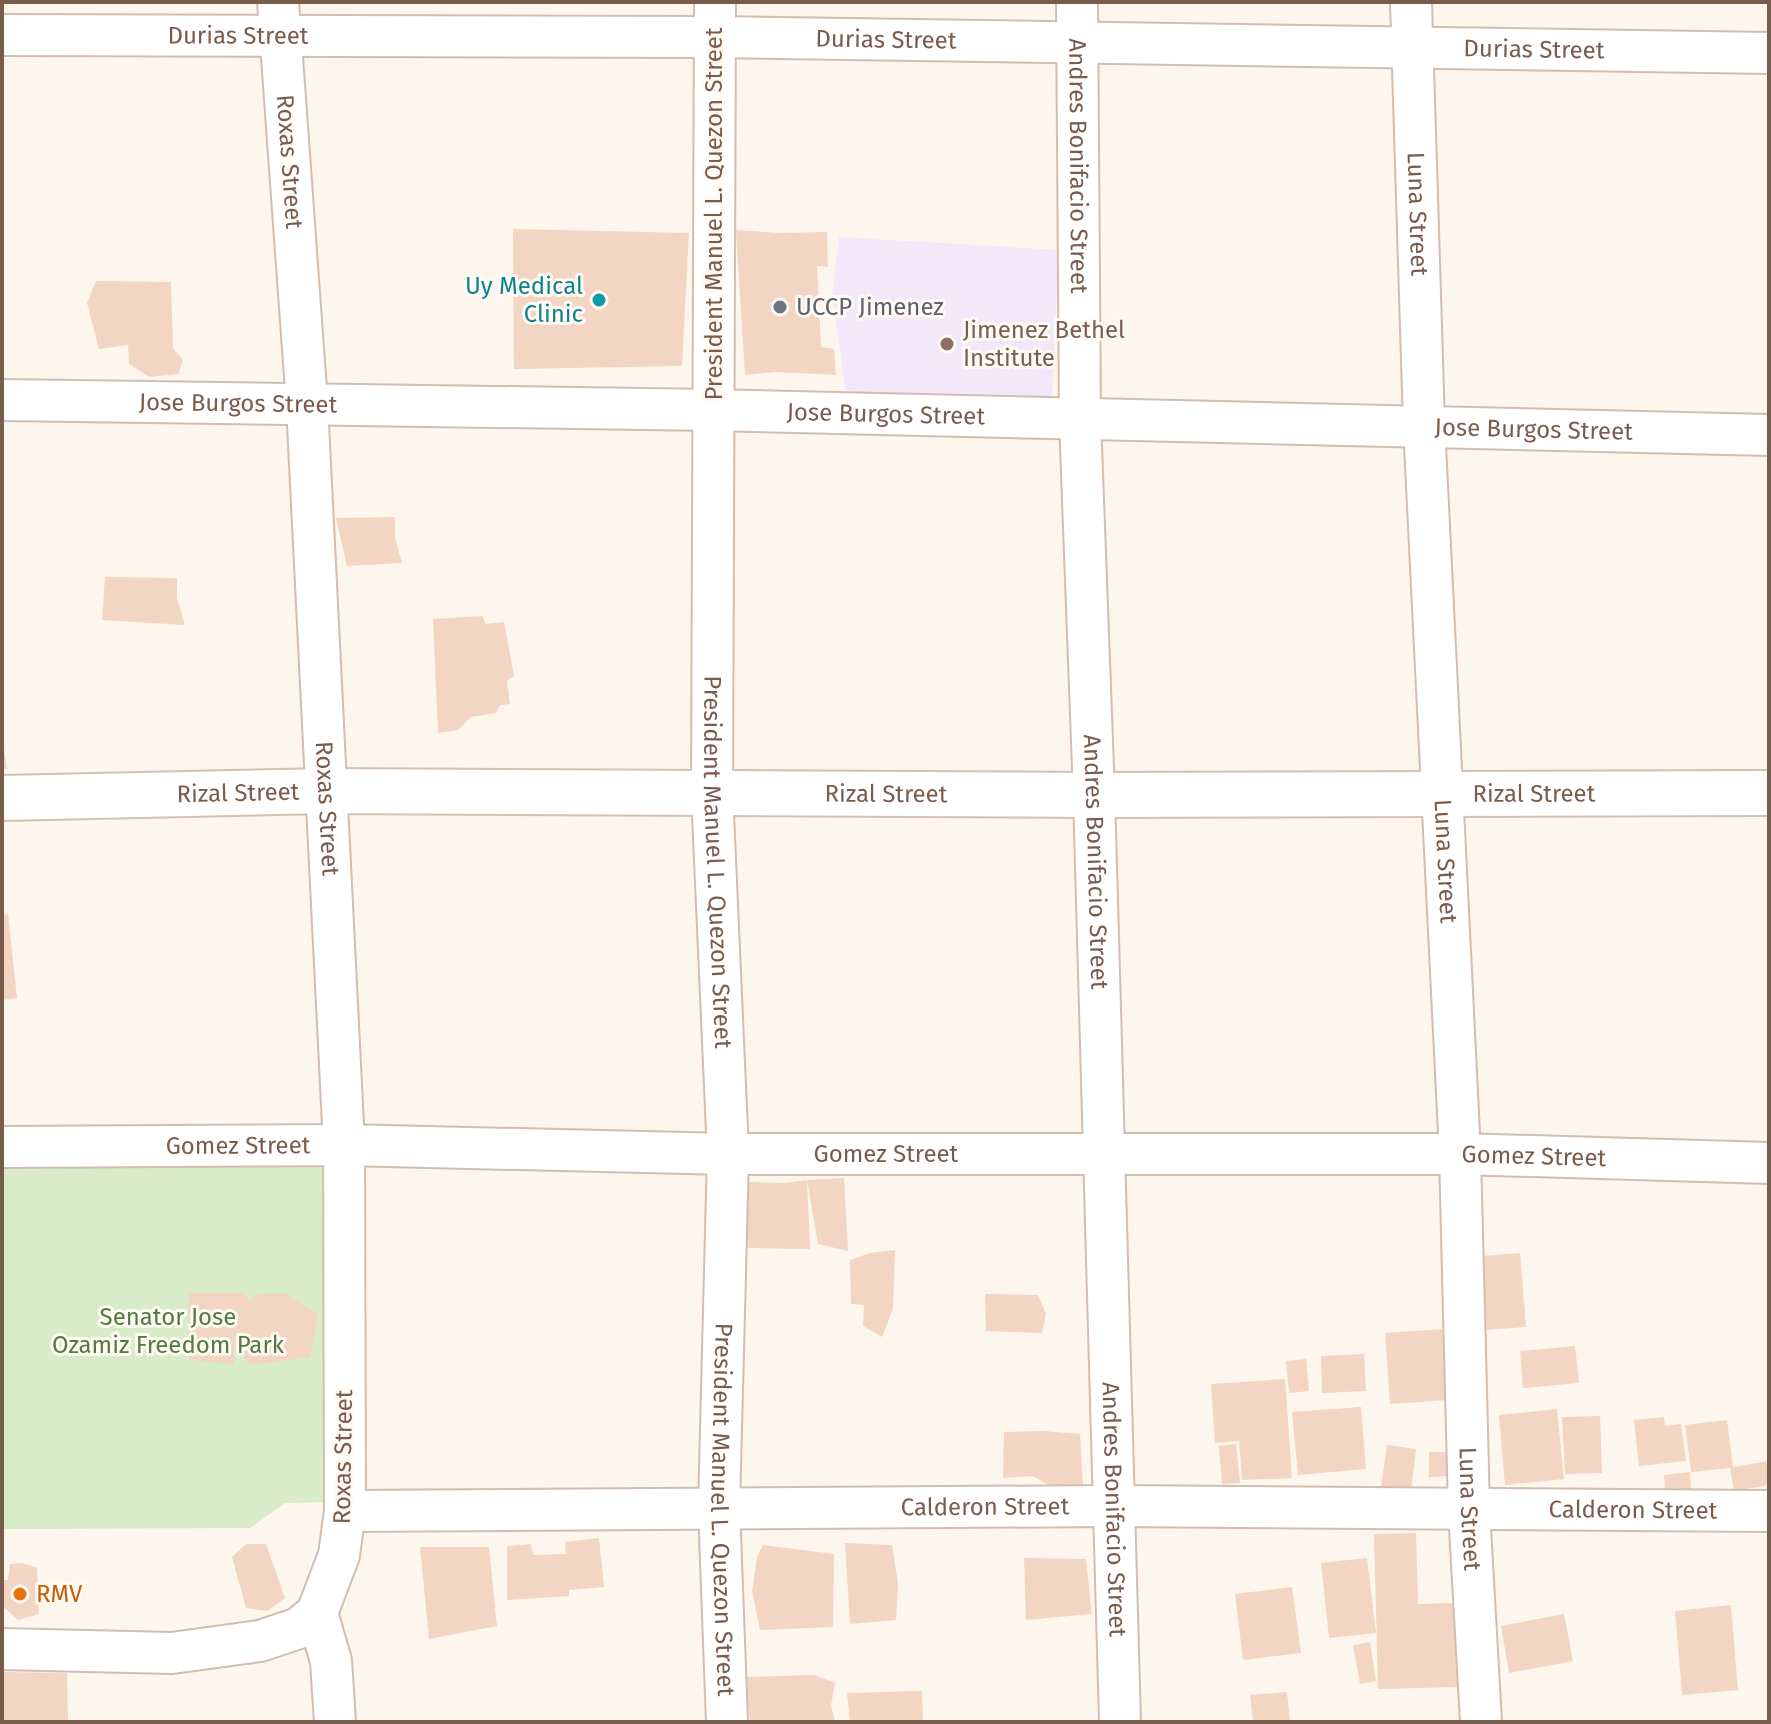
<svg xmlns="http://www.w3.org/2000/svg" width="1771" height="1724" font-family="'Fira Sans',sans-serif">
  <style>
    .education { fill: #f3e8fa }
    .green { fill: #d8ecc9 }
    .building { fill: #f3d5c3 }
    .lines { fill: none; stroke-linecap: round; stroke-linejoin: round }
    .street-casing { stroke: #d1beb0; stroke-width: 44 }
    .secondary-casing { stroke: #d6c0b0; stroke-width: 48 }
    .street { stroke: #fff; stroke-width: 40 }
    .secondary { stroke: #fff; stroke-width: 44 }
    .culture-dot { fill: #0f9aa8; stroke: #fffaf3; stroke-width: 3 }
    .worship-dot { fill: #6b7280; stroke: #fffaf3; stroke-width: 3 }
    .education-dot { fill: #8d6e63; stroke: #fffaf3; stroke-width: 3 }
    .food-dot { fill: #e8710a; stroke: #fffaf3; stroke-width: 3 }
    .labels { text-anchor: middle; stroke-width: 6; stroke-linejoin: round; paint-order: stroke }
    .street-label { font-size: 24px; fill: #7a5c4d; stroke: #fffaf3 }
    .culture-label { font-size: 24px; fill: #0d838f; stroke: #fffaf3; text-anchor: end }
    .worship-label { font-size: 24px; fill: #5b616d; stroke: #fffaf3; text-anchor: start }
    .education-label { font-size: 24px; fill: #785e54; stroke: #fffaf3; text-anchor: start }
    .park-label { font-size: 24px; fill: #537a41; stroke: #fffaf3 }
    .food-label { font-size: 24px; fill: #c56008; stroke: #fffaf3; text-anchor: start }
  </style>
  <rect width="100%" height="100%" fill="#fdf6ec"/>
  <path class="education" d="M839,237L1059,250L1052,397L846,394L832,294Z"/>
  <path class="green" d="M336,1156L333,1502L285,1503L250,1528L2,1529V1159Z"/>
  <path class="building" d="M513,229L689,233L682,366L514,369Z
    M736,230L779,233L827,232L828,267L817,266L821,347L834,349L836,375L776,372L745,375Z
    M96,281L171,282L173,348L183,360L178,374L150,377L129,364L128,345L99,349L87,303Z
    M395,517V538L402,563L347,566L336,518Z
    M105,577L177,578V598L185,625L102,620Z
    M482,616L486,624L504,622L514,676L507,681L510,704L500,705L496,713L471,717L458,730L438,733L433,619Z
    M2,748H4L7,769H2Z
    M8,914L17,998L2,1000V915Z
    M844,1178L848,1251L818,1244L807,1180Z
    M807,1180L810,1249L747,1248L746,1182L785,1183Z
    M895,1250L893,1309L882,1337L863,1326L864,1305L851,1304L850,1260L870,1253Z
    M1520,1253L1526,1327L1487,1330L1481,1256Z
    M189,1293H243L250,1301L258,1294L285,1293L318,1315L310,1357L250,1365L234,1345V1365L189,1359Z
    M985,1294L1038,1295L1046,1314L1042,1333L986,1331Z
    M1442,1329L1448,1400L1390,1404L1385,1333Z
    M1575,1346L1579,1383L1523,1388L1520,1351Z
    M1364,1354L1366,1391L1322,1393L1321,1356Z
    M1306,1359L1309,1391L1289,1393L1286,1361Z
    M1285,1379L1292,1478L1242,1480L1239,1441L1215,1443L1211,1384Z
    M1361,1407L1366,1469L1298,1475L1292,1412Z
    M1557,1409L1564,1479L1505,1485L1499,1415Z
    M1600,1416L1602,1473L1565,1474L1562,1417Z
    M1664,1417L1665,1426L1681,1424L1686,1461L1639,1466L1634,1420Z
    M1727,1420L1733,1467L1768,1461L1769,1485L1734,1491L1730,1468L1691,1472L1685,1425Z
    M1043,1431L1080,1434L1083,1486H1050L1033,1476L1003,1478L1004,1432Z
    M1236,1444L1240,1483L1222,1484L1219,1446Z
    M1387,1445L1416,1449L1411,1491L1381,1487Z
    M1429,1452H1447L1448,1476L1429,1477Z
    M1690,1472L1691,1490L1665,1492L1664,1475Z
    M1416,1533L1418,1604L1456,1603L1459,1687L1378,1689L1374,1534Z
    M599,1538L604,1587L569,1590V1596L507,1600V1546L531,1544L533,1555L566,1554L565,1542Z
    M845,1543L892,1545L898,1583L896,1620L850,1624Z
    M246,1544H266L285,1598L267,1611L246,1608L232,1557Z
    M763,1545L834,1554L833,1627L760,1630L752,1591L757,1557Z
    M420,1547H489L497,1626L429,1639Z
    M1024,1558L1086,1559L1092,1614L1026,1620Z
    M1367,1558L1376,1633L1329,1638L1321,1563Z
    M22,1563L37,1568L39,1614L18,1620L5,1608L2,1610V1580H8L10,1564Z
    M1292,1587L1301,1653L1243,1660L1235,1594Z
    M1731,1605L1738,1690L1682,1695L1675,1611Z
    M1564,1614L1573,1661L1509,1673L1501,1626Z
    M1370,1642L1376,1681L1360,1684L1353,1645Z
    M2,1672L67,1673L68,1722H2Z
    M814,1675L835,1683L831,1705L835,1722H750L745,1677Z
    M922,1691L923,1722H850L847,1693Z
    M1287,1692L1290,1722H1253L1250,1695Z"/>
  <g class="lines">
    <defs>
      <g id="street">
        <path id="s1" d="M278,2L307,404L344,1145L345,1511L339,1555L317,1613"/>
        <path id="s2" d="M715,2L712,792L728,1154L719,1508L727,1722"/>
        <path id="s3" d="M1077,2L1080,419L1094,795L1120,1722"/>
        <path id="s4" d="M1411,2L1424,425L1460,1154L1469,1510L1481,1722"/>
        <path id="s5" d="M2,35L716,37L1769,53"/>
        <path id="s6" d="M2,400L713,410L1769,435"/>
        <path id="s7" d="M2,1147L344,1145L728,1154H1460L1769,1163"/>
        <path id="s8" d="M345,1511L1113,1506L1769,1511"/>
        <path d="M317,1613L331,1661L335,1722"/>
        <path d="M2,1649L172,1653L260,1641L299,1628L317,1613"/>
      </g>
      <g id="secondary">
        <path id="s9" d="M2,798L328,791L1094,795L1769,793"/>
      </g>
    </defs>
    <use href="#street" class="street-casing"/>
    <use href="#secondary" class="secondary-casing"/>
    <use href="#street" class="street"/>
    <use href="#secondary" class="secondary"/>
  </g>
  <circle class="culture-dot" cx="599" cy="300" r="8"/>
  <circle class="worship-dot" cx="780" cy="307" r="8"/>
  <circle class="education-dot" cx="947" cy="344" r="8"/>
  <circle class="food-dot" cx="20" cy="1594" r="8"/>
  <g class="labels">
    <g class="street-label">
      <text dy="8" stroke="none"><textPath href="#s5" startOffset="236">Durias Street</textPath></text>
      <text dy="8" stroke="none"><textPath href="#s5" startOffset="884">Durias Street</textPath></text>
      <text dy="8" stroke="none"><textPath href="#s5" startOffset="1532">Durias Street</textPath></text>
      <text dy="8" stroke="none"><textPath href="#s1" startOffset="160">Roxas Street</textPath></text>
      <text dy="8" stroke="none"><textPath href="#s3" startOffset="164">Andres Bonifacio Street</textPath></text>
      <text transform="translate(714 214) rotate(-90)" y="8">President Manuel L. Quezon Street</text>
      <text dy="8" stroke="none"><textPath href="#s4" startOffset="212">Luna Street</textPath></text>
      <text dy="8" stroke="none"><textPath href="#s6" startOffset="236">Jose Burgos Street</textPath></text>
      <text dy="8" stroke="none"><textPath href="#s6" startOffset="884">Jose Burgos Street</textPath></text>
      <text dy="8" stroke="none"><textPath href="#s6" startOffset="1532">Jose Burgos Street</textPath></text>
      <text dy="8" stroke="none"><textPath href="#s9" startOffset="236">Rizal Street</textPath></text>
      <text dy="8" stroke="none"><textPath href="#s9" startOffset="884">Rizal Street</textPath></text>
      <text dy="8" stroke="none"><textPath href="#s9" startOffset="1532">Rizal Street</textPath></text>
      <text dy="8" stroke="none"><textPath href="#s1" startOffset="808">Roxas Street</textPath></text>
      <text dy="8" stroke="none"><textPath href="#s2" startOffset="860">President Manuel L. Quezon Street</textPath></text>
      <text dy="8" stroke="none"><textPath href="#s3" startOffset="860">Andres Bonifacio Street</textPath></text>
      <text dy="8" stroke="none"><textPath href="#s4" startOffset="860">Luna Street</textPath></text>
      <text dy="8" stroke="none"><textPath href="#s7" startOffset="236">Gomez Street</textPath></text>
      <text dy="8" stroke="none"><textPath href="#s7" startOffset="884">Gomez Street</textPath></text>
      <text dy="8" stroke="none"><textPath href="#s7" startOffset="1532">Gomez Street</textPath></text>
      <text transform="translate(343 1457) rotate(-89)" y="8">Roxas Street</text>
      <text dy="8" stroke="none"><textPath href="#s8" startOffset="640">Calderon Street</textPath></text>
      <text dy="8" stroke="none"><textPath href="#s2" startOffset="1508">President Manuel L. Quezon Street</textPath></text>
      <text dy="8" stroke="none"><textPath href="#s3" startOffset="1508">Andres Bonifacio Street</textPath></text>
      <text dy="8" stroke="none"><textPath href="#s4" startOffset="1508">Luna Street</textPath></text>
      <text dy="8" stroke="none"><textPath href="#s8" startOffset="1288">Calderon Street</textPath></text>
    </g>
    <g class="culture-label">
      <text x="583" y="294">Uy Medical<tspan x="583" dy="28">Clinic</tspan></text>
    </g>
    <g class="worship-label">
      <text x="796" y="315">UCCP Jimenez</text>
    </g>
    <g class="education-label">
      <text x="963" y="338">Jimenez Bethel<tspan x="963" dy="28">Institute</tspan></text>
    </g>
    <g class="park-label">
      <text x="168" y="1325">Senator Jose<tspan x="168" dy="28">Ozamiz Freedom Park</tspan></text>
    </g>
    <g class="food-label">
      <text x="36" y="1602">RMV</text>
    </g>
  </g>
  <rect width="1771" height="1724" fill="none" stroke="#7a5c4d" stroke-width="8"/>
</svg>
